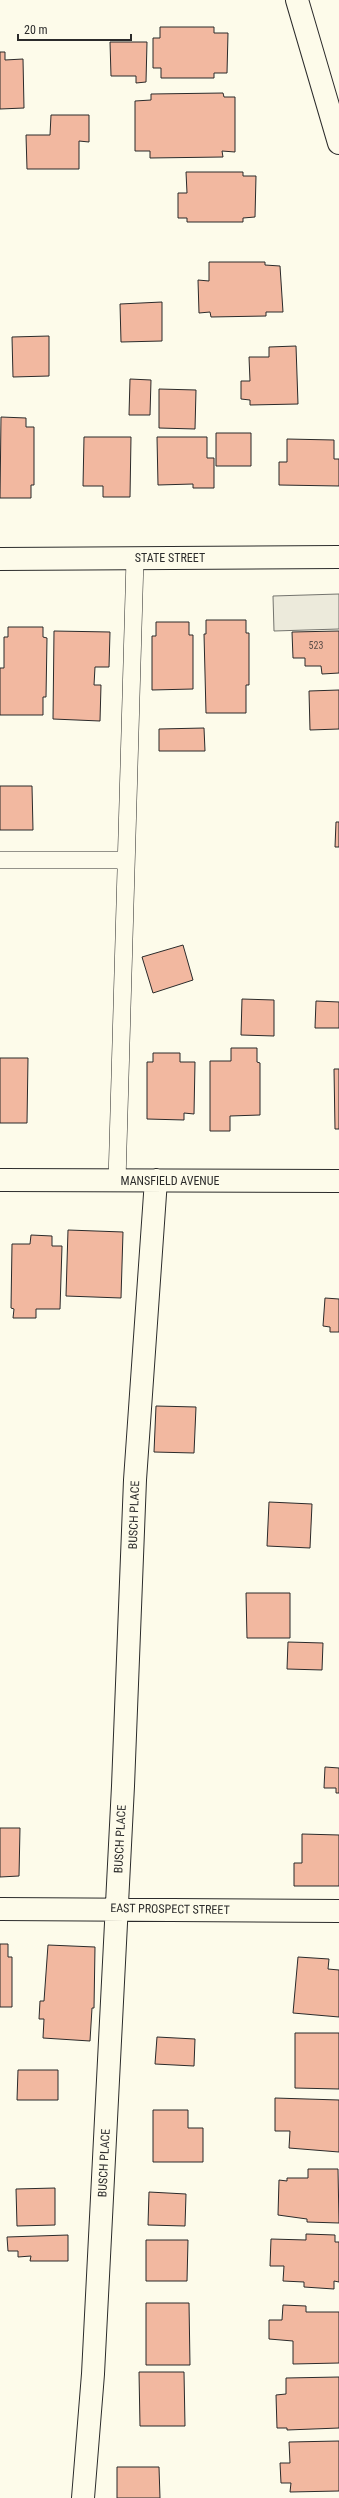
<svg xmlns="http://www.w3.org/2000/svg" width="339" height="2498" font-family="'Roboto Condensed',sans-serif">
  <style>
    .parking { fill: #eceadb; stroke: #74746e }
    .building { fill: #f2b8a0; stroke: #2b2b2b }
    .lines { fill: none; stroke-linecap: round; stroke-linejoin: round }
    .lane-casing { stroke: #2b2b2b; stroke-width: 18 }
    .street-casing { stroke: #2b2b2b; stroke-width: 24 }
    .highway-casing { stroke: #2b2b2b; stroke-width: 24 }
    .lane { stroke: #fdfbea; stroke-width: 17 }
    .street { stroke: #fdfbea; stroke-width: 22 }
    .highway { stroke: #fdfbea; stroke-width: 22 }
    .labels { text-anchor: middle; stroke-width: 3; stroke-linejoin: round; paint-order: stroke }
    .number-label { font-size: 10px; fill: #5d4e48 }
    .street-label { font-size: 12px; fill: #2b2b2b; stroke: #fdfbea }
  </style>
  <rect width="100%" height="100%" fill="#fdfbea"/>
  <path class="parking" d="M339,594V629L274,631L273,596Z"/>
  <path class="building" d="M160,27H214V33H228L227,73H214V78H161V68H153V38H160Z
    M110,42H147L146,82L136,83V76H111Z
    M0,52H5V60L23,59L24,108L0,109Z
    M223,93L224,97H235V152L222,151L223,157L150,158V151H135V101L151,100V94Z
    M51,115H89V142L79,141V169H27L26,135H50Z
    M186,172H243V176H256L255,217L243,218V222H187V218H178V193H187Z
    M209,262H265V265L280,266L283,312H266V316L211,317L210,312L199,313L198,280L209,281Z
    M162,302V341L121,342L120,304Z
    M49,336V376L13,377L12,337Z
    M296,346L298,404L250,405V400L241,399V381H250L249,357H269V347Z
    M130,379L151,380L150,415H129Z
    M159,389L196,390L195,429L159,428Z
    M1,417L26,418V427H34V485H31V498H0Z
    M216,433H251V466H216Z
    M84,437H131L130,497H103V486H83Z
    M157,437H207V458H214V488H193V484L158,485Z
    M287,439L334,440V459H339V486L279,485V462H287Z
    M206,620H246V633H249V685H246V713H206L204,634H206Z
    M156,622H189V635H193V689L152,690V636H156Z
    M8,627H43V637L47,638L46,697H43V715H0V668H4V637H8Z
    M54,631L110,632L109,667H95L94,685H101L100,721L53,719Z
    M339,631V673L322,674L321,666H305V658H293L292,632Z
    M339,690V729L310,730L309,691Z
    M204,728L205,751H159V729Z
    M0,786H32L33,830H0Z
    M336,822H339V847H335Z
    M183,945L193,980L153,993L142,957Z
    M242,999L274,1000V1036L241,1035Z
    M316,1001L339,1002V1028H315Z
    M231,1048H257V1062L260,1063V1115L230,1116V1131H210V1061H231Z
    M153,1053H180V1062H195L194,1114L184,1113V1120L147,1119V1062H153Z
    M0,1058H28L27,1123H0Z
    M334,1069H339V1129H335Z
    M68,1230L123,1232L121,1298L66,1296Z
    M31,1235L52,1236V1246H62L60,1309H36V1318H13L14,1309L11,1308L12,1244H30Z
    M325,1298L339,1299V1332H330V1327L323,1326Z
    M156,1406L196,1407L194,1453L154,1452Z
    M269,1502L312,1504L310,1548L267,1546Z
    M246,1593H290V1638H247Z
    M288,1642L323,1643L322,1670L287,1669Z
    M325,1767L339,1768V1793H336V1788H324Z
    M0,1828H20L19,1876L0,1877Z
    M302,1834L339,1835V1886H294V1863H302Z
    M0,1944H8V1957H12V2007H0Z
    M48,1945L95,1947L94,2008H92L90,2041L43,2038L44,2019H39L40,2001H44Z
    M298,1957L329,1959L328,1969L339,1970V2017L293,2013Z
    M295,2033H339V2089L295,2088Z
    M157,2037L195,2039L194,2066L155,2064Z
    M18,2070H58V2100H17Z
    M275,2098L339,2100V2152L289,2148L290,2131H275Z
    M153,2110H188V2128H203V2162H153Z
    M308,2169H338L339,2223L307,2222V2219L278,2215L279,2180L287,2181V2178H308Z
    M55,2188V2225L17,2226L16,2189Z
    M149,2192L186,2194L185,2226L148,2225Z
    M306,2234L335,2235V2242H339V2282L334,2281V2289L304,2287V2282L283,2281L284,2266H270L271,2239L306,2240Z
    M68,2235V2261H30L31,2256L18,2257V2251H8L7,2237Z
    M146,2240H188L187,2281H146Z
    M146,2303H189L190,2365H146Z
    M283,2305L306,2306V2312H339V2363L293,2364V2341L269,2339V2320H282Z
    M139,2372H184L185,2426H140Z
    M339,2377V2428L287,2430V2428H277L276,2395L286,2394V2378Z
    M339,2441V2491L290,2492L291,2483H281L280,2463H290L289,2442Z
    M117,2467H159L160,2498H117Z"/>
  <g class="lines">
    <defs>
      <path id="lane" d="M0,860H126
        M117,1181L135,559"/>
      <path id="street" d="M0,559L339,557
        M0,1180L339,1181
        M0,1909L339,1911
        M83,2498L93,2374L123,1786L135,1480L156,1180"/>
      <path id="highway" d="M297,0L339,143"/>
    </defs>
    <use href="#lane" class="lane-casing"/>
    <use href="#street" class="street-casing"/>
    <use href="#highway" class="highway-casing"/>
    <use href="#lane" class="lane"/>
    <use href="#street" class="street"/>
    <use href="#highway" class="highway"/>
  </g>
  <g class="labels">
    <g class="number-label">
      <text x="316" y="649">523</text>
    </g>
    <g class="street-label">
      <text x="170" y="562">STATE STREET</text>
      <text x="170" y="1185">MANSFIELD AVENUE</text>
      <text transform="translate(134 1515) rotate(-88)" y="4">BUSCH PLACE</text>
      <text transform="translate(120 1839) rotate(-87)" y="4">BUSCH PLACE</text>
      <text transform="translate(170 1909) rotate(1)" y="4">EAST PROSPECT STREET</text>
      <text transform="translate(104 2163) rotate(-87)" y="4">BUSCH PLACE</text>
    </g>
  </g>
  <path d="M18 34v6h113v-6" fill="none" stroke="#2b2b2b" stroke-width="2"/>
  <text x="24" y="34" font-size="12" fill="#2b2b2b" stroke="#fdfbea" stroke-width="3" paint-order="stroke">20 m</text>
</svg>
